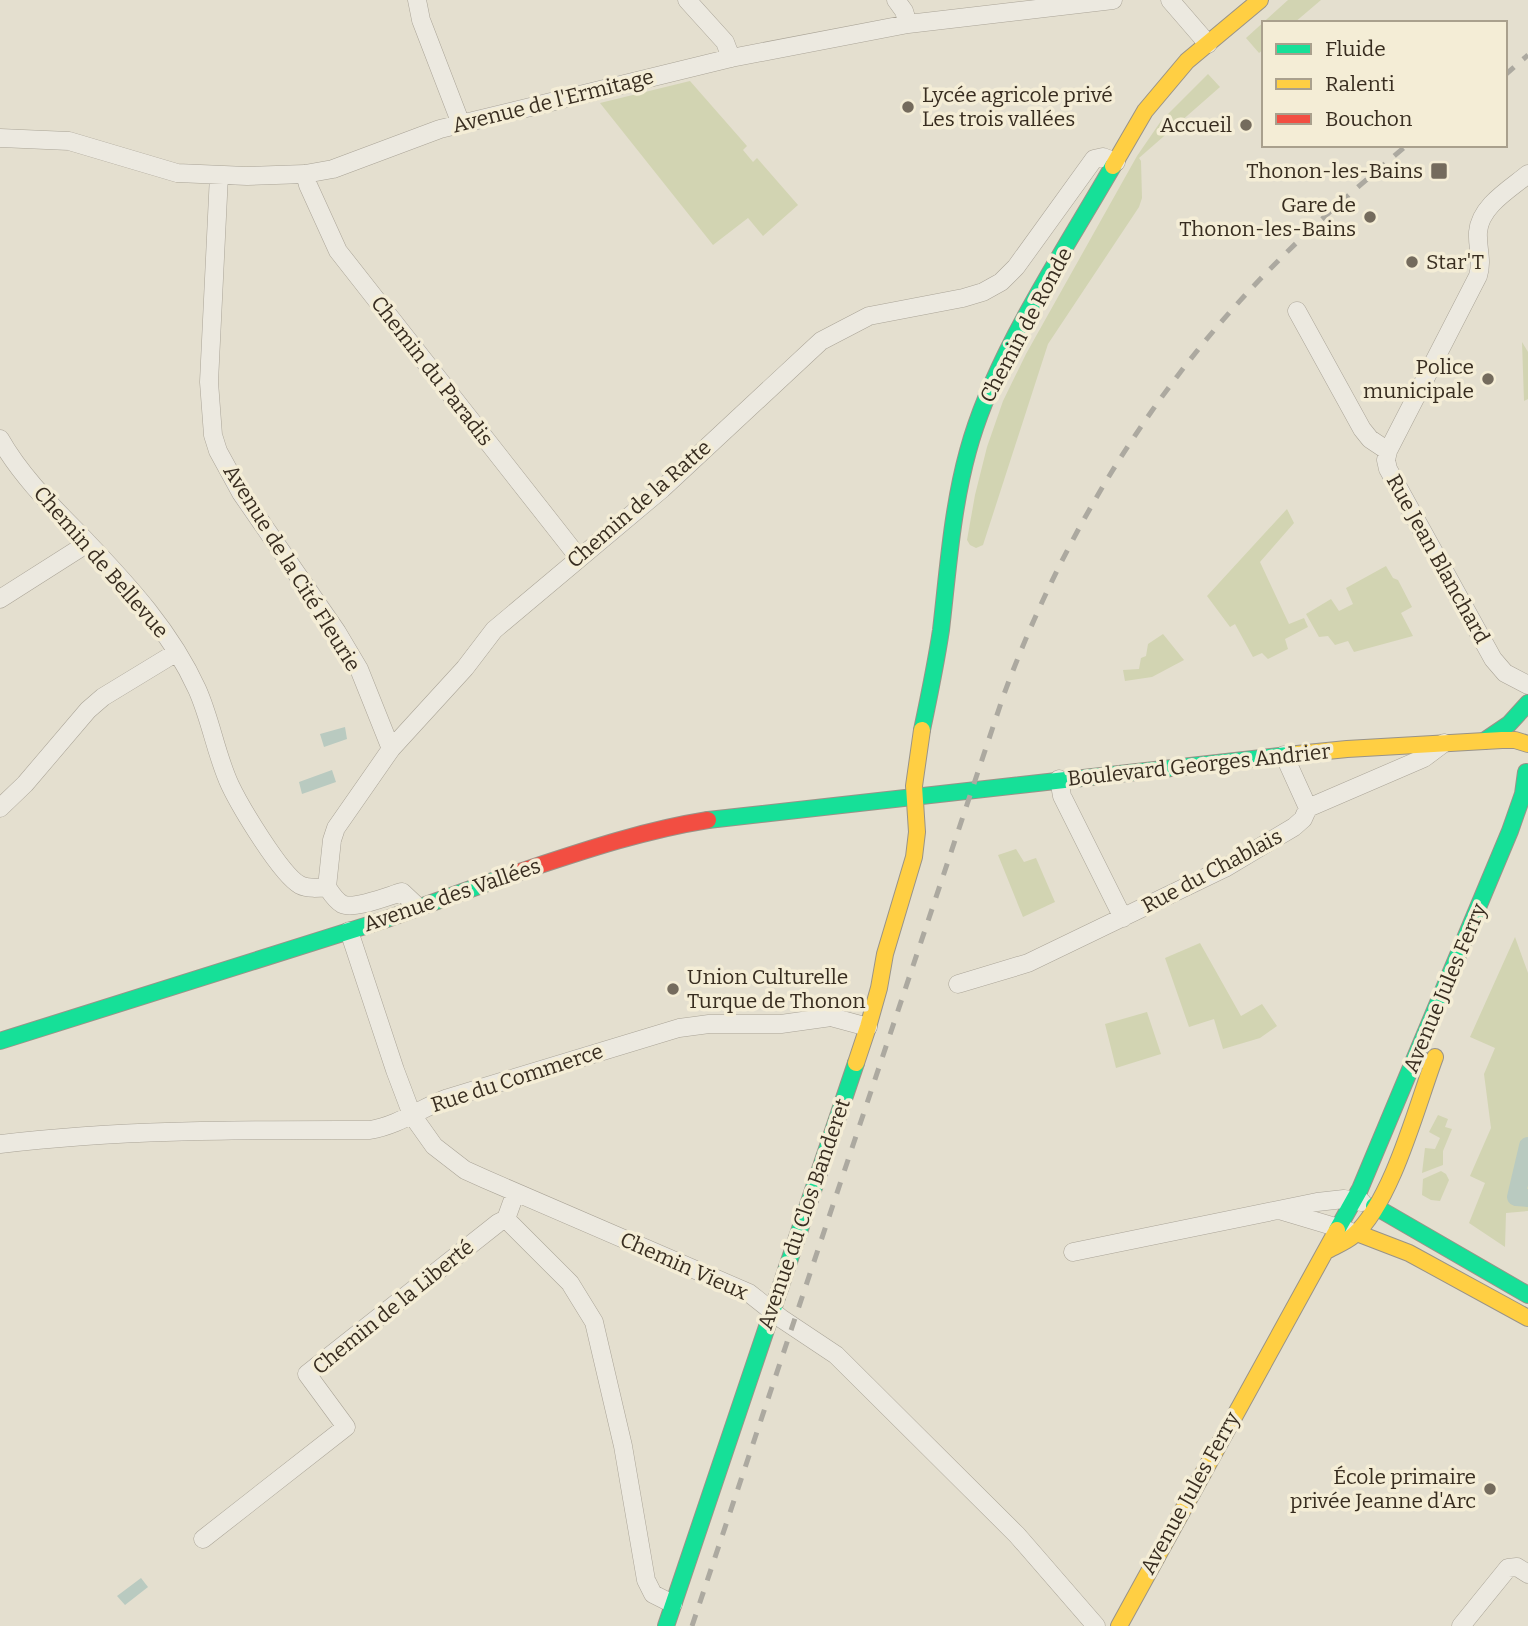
<svg xmlns="http://www.w3.org/2000/svg" width="1528" height="1626" font-family="Bitter,serif">
  <style>
    .green { fill: #d2d4b2 }
    .water { fill: #b9cac0 }
    .lines { fill: none; stroke-linecap: round; stroke-linejoin: round }
    .canal { stroke: #b9cac0; stroke-width: 18 }
    .street-casing { stroke: #aaa497; stroke-width: 19 }
    .fast-casing { stroke: #999388; stroke-width: 18 }
    .slow-casing { stroke: #999388; stroke-width: 18 }
    .jam-casing { stroke: #999388; stroke-width: 18 }
    .street { stroke: #ece9e0; stroke-width: 18 }
    .fast { stroke: #16e098; stroke-width: 16 }
    .slow { stroke: #ffcf43; stroke-width: 16 }
    .jam { stroke: #f24e42; stroke-width: 16 }
    .rail { stroke: #aca9a0; stroke-width: 5; stroke-dasharray: 12 12; stroke-linecap: butt }
    .poi-dot { fill: #746b5d; stroke: #f4edd6; stroke-width: 2.5 }
    .labels { text-anchor: middle; stroke-width: 7; stroke-linejoin: round; paint-order: stroke }
    .poi-label { font-size: 21px; fill: #382d20; stroke: #f4edd6; text-anchor: end }
    .street-label { font-size: 21px; fill: #382d20; stroke: #f4edd6 }
  </style>
  <rect width="100%" height="100%" fill="#e4dfcf"/>
  <path class="green" d="M1288,0H1321L1294,23H1264V49L1259,53L1246,38Z
    M1208,74L1220,87L1139,158L1141,161L1142,198L1139,207L1048,344L983,545L976,548L970,545L967,540L975,495L987,447L1003,401L1026,354L1137,156L1161,121Z
    M690,81L747,146L743,150L753,162L757,158L798,205L763,236L748,218L713,245L600,103Z
    M1522,342L1528,352V399L1524,401Z
    M1287,509L1294,523L1260,562L1289,624L1304,618L1308,627L1285,639L1288,649L1268,659L1262,653L1253,657L1235,624L1230,627L1207,596Z
    M1386,566L1393,578L1398,580L1412,607L1401,613L1413,636L1354,652L1348,641L1335,645L1328,636L1319,637L1306,614L1331,599L1339,611L1353,604L1346,588Z
    M1163,634L1184,660L1152,677L1125,681L1123,670L1139,669L1141,658L1146,656L1148,644Z
    M1016,849L1024,862L1036,858L1055,902L1023,917L998,855Z
    M1515,937L1528,973V1211L1506,1213L1505,1247L1469,1223L1485,1183L1470,1176L1491,1128L1484,1074L1495,1048L1470,1037Z
    M1200,943L1241,1016L1262,1004L1277,1026L1260,1038L1223,1049L1214,1019L1189,1027L1165,958Z
    M1147,1012L1161,1054L1116,1068L1105,1024Z
    M1438,1115L1448,1119L1445,1127L1452,1129L1443,1151V1165L1422,1173L1425,1148L1435,1149L1440,1138L1429,1132Z
    M1441,1171L1446,1174L1449,1180L1440,1201L1431,1200L1422,1195L1423,1179Z"/>
  <path class="water" d="M345,727L347,739L324,747L320,734Z
    M332,770L336,782L302,794L299,782Z
    M141,1578L148,1587L125,1605L117,1596Z"/>
  <g class="lines">
    <path class="canal" d="M1528,1146L1516,1197L1528,1198"/>
    <defs>
      <path id="street" d="M417,0L421,20L461,124
        M687,0L725,42L731,58
        M896,0L904,11L908,24
        M1170,0L1208,44
        M0,138L69,141L177,173L247,176L305,174L333,169L440,129L731,58L908,24L1113,0
        M305,174L308,185L338,251L579,558
        M1528,174C1510,189 1480,206 1478,232C1477,248 1483,260 1478,276L1388,451L1386,460L1388,469L1493,659L1505,673L1528,685
        M219,175L209,382L213,435L218,451L241,493L337,632L359,669L391,749
        M1297,311L1362,429L1370,439L1388,451
        M0,439C22,478 55,509 86,541C129,586 171,632 197,689C211,720 216,755 230,785C240,806 281,875 300,885C308,889 318,888 327,887
        M0,599L88,543
        M1284,755L1308,808
        M1059,779L1062,796L1123,918
        M0,808L25,784L88,710L103,697L177,652
        M418,907L402,892C388,896 354,910 342,904C335,900 331,893 327,887L332,840L336,828L391,749L465,668L494,630L662,489L821,341L869,316L963,298L983,292L1001,282L1016,267L1094,159L1103,157L1116,162
        M349,931L395,1070L412,1115L434,1146L465,1170L485,1179L749,1293L782,1319L836,1355L1017,1535L1096,1626
        M958,984L1028,963L1225,868L1294,827L1303,819L1308,808L1424,758L1444,743
        M0,1144C123,1129 246,1130 370,1130C399,1125 421,1108 448,1098L679,1028L709,1024H781L831,1017L868,1027
        M515,1194L506,1219L570,1283L594,1322L623,1446L646,1580L653,1594L673,1604
        M1282,1211L1349,1231
        M1073,1252L1317,1202L1344,1199L1362,1202
        M203,1539L346,1427L307,1374L498,1223L506,1219
        M1461,1626L1508,1568L1517,1567L1528,1574"/>
      <path id="fast" d="M922,730C929,697 936,663 941,630C948,570 952,509 968,451C994,355 1063,253 1113,166
        M1484,741L1509,724L1528,703
        M708,820L1297,754
        M0,1041L384,920L504,877
        M1374,1206L1528,1295
        M1337,1230L1360,1189L1510,831L1523,794L1526,772
        M666,1626L856,1063"/>
      <path id="slow" d="M1113,166L1145,111L1187,61L1260,0
        M1297,754L1347,749L1502,740H1515L1528,744
        M856,1063L868,1027L879,988L885,954L914,857L917,832L914,786L922,730
        M1357,1233L1409,1253L1528,1318
        M1326,1251C1335,1246 1346,1242 1354,1235C1392,1202 1417,1105 1435,1057
        M1119,1626L1337,1230"/>
      <path id="jam" d="M504,877C571,855 638,831 708,820"/>
    </defs>
    <use href="#street" class="street-casing"/>
    <use href="#fast" class="fast-casing"/>
    <use href="#slow" class="slow-casing"/>
    <use href="#jam" class="jam-casing"/>
    <use href="#street" class="street"/>
    <use href="#fast" class="fast"/>
    <use href="#slow" class="slow"/>
    <use href="#jam" class="jam"/>
    <path class="rail" d="M1505,75L1528,55
      M692,1626L1003,697C1061,538 1151,390 1270,269C1313,225 1360,185 1407,145"/>
  </g>
  <g class="poi-dot">
    <circle cx="908" cy="107" r="7"/>
    <circle cx="1246" cy="125" r="7"/>
    <rect x="1430" y="162" width="18" height="18" rx="3.5"/>
    <circle cx="1370" cy="217" r="7"/>
    <circle cx="1412" cy="262" r="7"/>
    <circle cx="1488" cy="379" r="7"/>
    <circle cx="673" cy="989" r="7"/>
    <circle cx="1490" cy="1489" r="7"/>
  </g>
  <g class="labels">
    <g class="poi-label">
      <text x="922" y="102" text-anchor="start">Lycée agricole privé<tspan x="922" dy="24">Les trois vallées</tspan></text>
      <text x="1232" y="132">Accueil</text>
      <text x="1423" y="178">Thonon-les-Bains</text>
      <text x="1356" y="212">Gare de<tspan x="1356" dy="24">Thonon-les-Bains</tspan></text>
      <text x="1426" y="269" text-anchor="start">Star'T</text>
      <text x="1474" y="374">Police<tspan x="1474" dy="24">municipale</tspan></text>
      <text x="687" y="984" text-anchor="start">Union Culturelle<tspan x="687" dy="24">Turque de Thonon</tspan></text>
      <text x="1476" y="1484">École primaire<tspan x="1476" dy="24">privée Jeanne d'Arc</tspan></text>
    </g>
    <g class="street-label">
      <text transform="translate(553 101) rotate(-14)" y="7">Avenue de l'Ermitage</text>
      <text transform="translate(1026 325) rotate(-62)" y="7">Chemin de Ronde</text>
      <text transform="translate(432 371) rotate(52)" y="7">Chemin du Paradis</text>
      <text transform="translate(639 504) rotate(-41)" y="7">Chemin de la Ratte</text>
      <text transform="translate(1438 559) rotate(61)" y="7">Rue Jean Blanchard</text>
      <text transform="translate(101 562) rotate(49)" y="7">Chemin de Bellevue</text>
      <text transform="translate(292 568) rotate(58)" y="7">Avenue de la Cité Fleurie</text>
      <text transform="translate(1199 765) rotate(-6)" y="7">Boulevard Georges Andrier</text>
      <text transform="translate(1212 871) rotate(-28)" y="7">Rue du Chablais</text>
      <text transform="translate(452 895) rotate(-19)" y="7">Avenue des Vallées</text>
      <text transform="translate(1445 988) rotate(-67)" y="7">Avenue Jules Ferry</text>
      <text transform="translate(517 1078) rotate(-18)" y="7">Rue du Commerce</text>
      <text transform="translate(804 1214) rotate(-71)" y="7">Avenue du Clos Banderet</text>
      <text transform="translate(684 1266) rotate(24)" y="7">Chemin Vieux</text>
      <text transform="translate(393 1307) rotate(-39)" y="7">Chemin de la Liberté</text>
      <text transform="translate(1190 1493) rotate(-61)" y="7">Avenue Jules Ferry</text>
    </g>
  </g>
  <rect x="1262" y="21" width="245" height="126" fill="#f4edd6" stroke="#a9a08d" stroke-width="2"/>
  <rect x="1276" y="44" width="35" height="10" fill="#16e098" stroke="#a9a08d" stroke-width="2"/>
  <text x="1325" y="56" font-size="21" fill="#382d20">Fluide</text>
  <rect x="1276" y="79" width="35" height="10" fill="#ffcf43" stroke="#a9a08d" stroke-width="2"/>
  <text x="1325" y="91" font-size="21" fill="#382d20">Ralenti</text>
  <rect x="1276" y="114" width="35" height="10" fill="#f24e42" stroke="#a9a08d" stroke-width="2"/>
  <text x="1325" y="126" font-size="21" fill="#382d20">Bouchon</text>
</svg>
